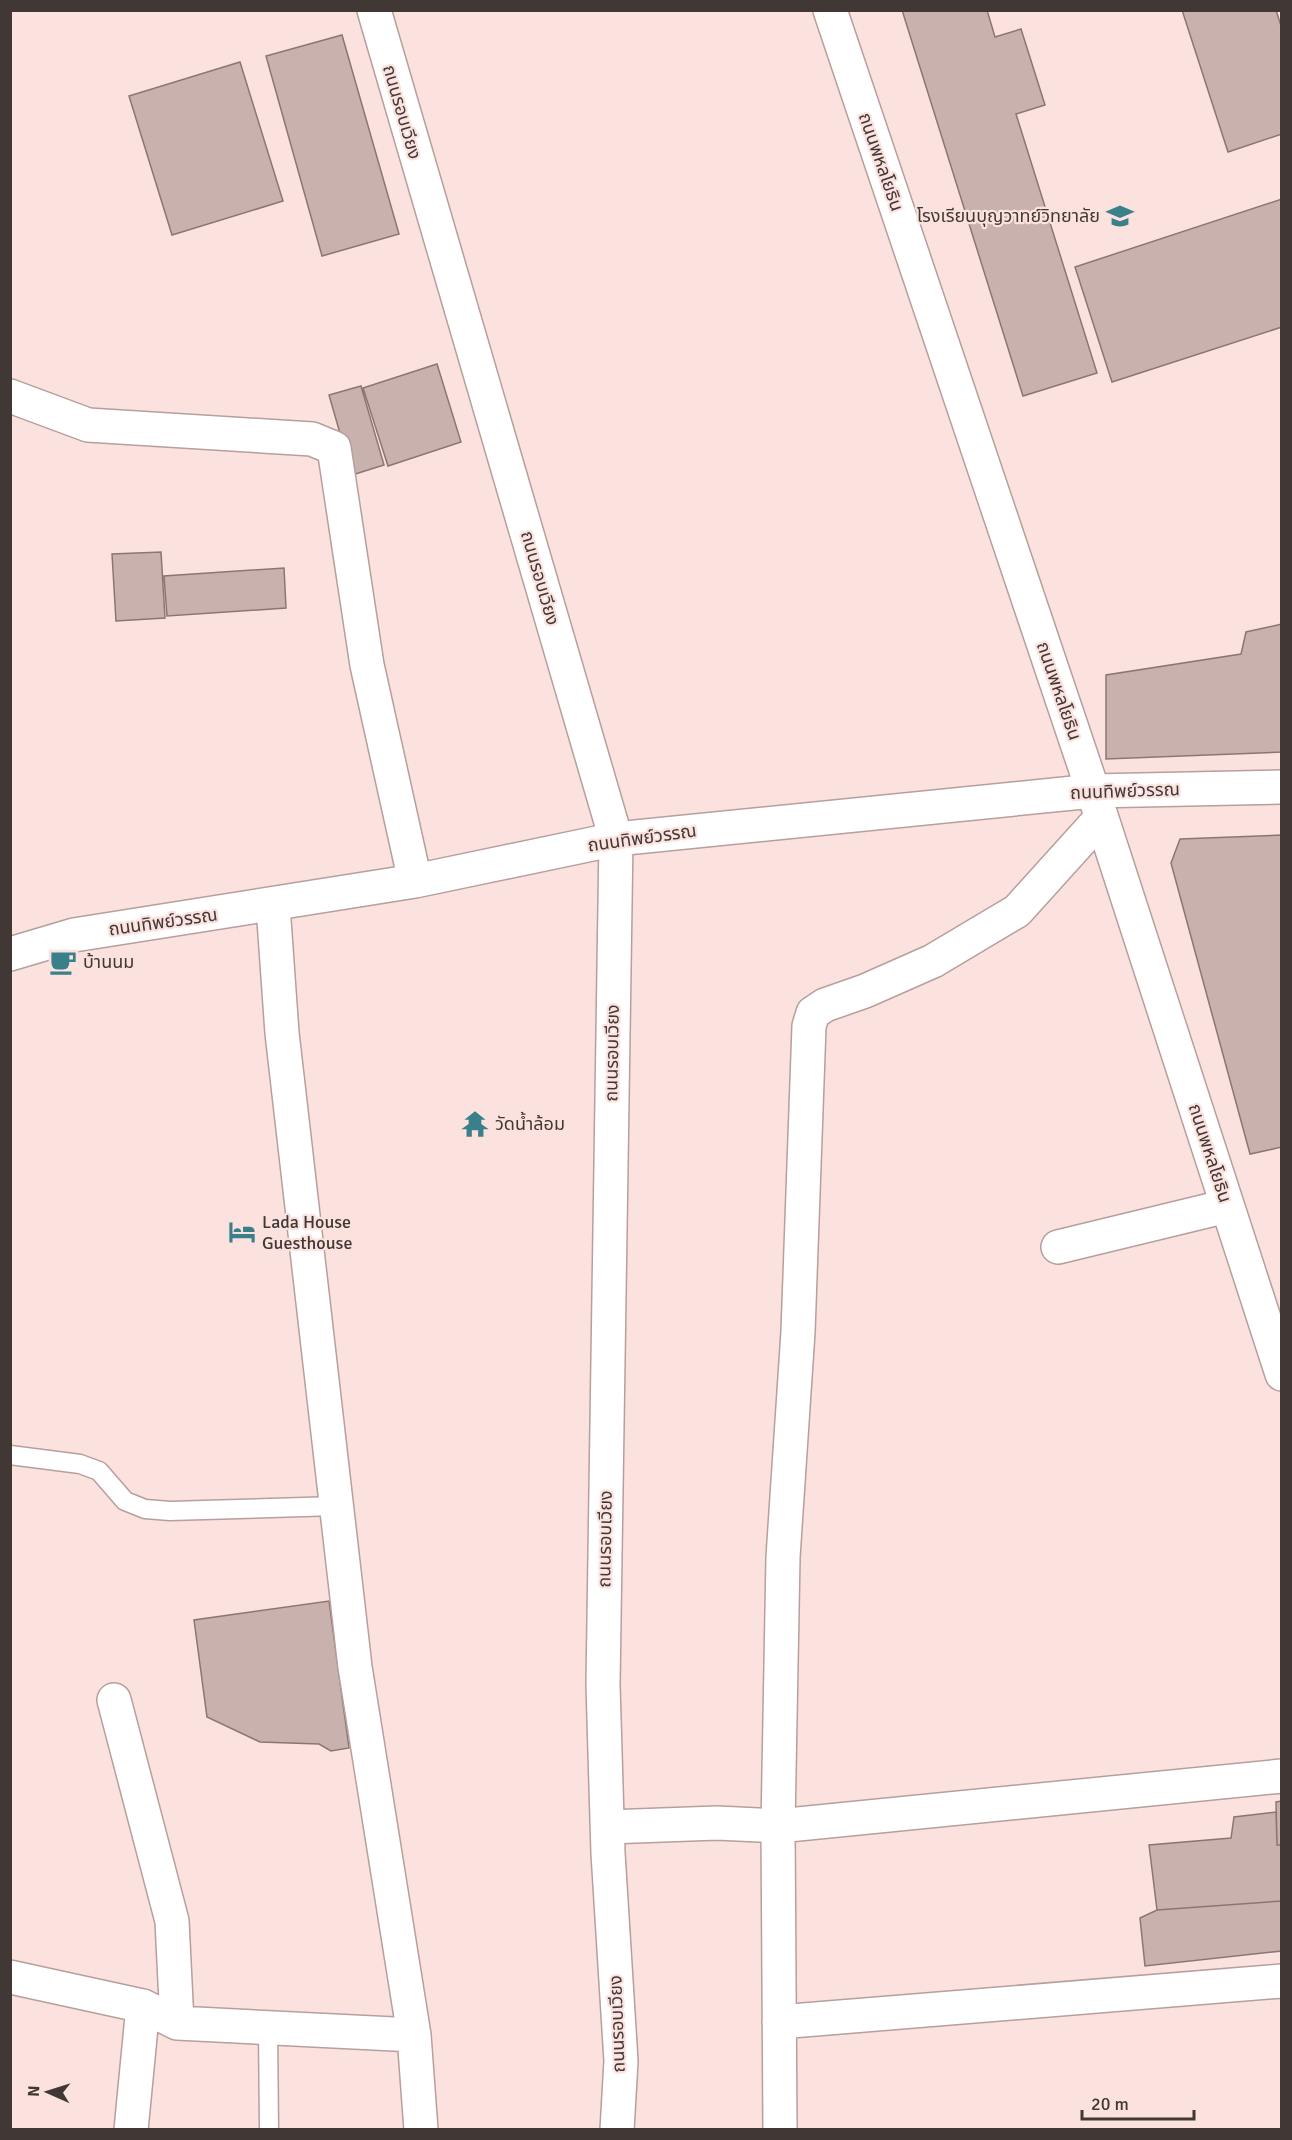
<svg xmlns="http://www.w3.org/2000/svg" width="1292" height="2140" font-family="Signika,'Noto Sans Thai',sans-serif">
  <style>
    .building { fill: #c9b2ae; stroke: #8c7673; stroke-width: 1.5 }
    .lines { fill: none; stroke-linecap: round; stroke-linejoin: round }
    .lane-casing { stroke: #b69f9c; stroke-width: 21 }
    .street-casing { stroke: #b69f9c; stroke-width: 36 }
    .secondary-casing { stroke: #b69f9c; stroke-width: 36 }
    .lane { stroke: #fff; stroke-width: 18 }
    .street { stroke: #fff; stroke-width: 33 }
    .secondary { stroke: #fff; stroke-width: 33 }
    .labels { text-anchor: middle; stroke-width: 4.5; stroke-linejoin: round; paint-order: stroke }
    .street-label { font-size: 18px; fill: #413836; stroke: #fbe2de }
    .poi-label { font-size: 18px; fill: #413836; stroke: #fbe2de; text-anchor: start }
  </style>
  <rect width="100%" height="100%" fill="#fbe2de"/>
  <path class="building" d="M902,10H987L995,37L1021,29L1045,105L1016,114L1097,373L1023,396Z
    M1182,10H1276L1282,29V134L1228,152Z
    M342,35L399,234L322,256L266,56Z
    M240,62L283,201L172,235L129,96Z
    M1282,199V327L1112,382L1075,267Z
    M437,364L461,442L388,466L363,388Z
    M361,386L384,465L352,475L329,395Z
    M161,552L165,618L116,621L112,554Z
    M284,568L286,608L167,616L164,576Z
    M1282,624V752L1106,759V675L1241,654L1246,632Z
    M1282,835V1147L1250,1154L1171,863L1180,839Z
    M329,1601L349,1748L331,1751L319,1744L260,1742L207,1717L194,1620Z
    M1282,1801V1845H1277L1276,1802Z
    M1276,1812L1277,1845H1282V1901L1157,1910L1149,1845L1231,1838L1234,1817Z
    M1282,1901V1951L1145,1966L1140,1918L1157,1910Z"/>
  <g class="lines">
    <defs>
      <path id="lane" d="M10,1455L80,1464L99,1471L125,1501L145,1509L170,1511L337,1506
        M268,2027L269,2130"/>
      <path id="street" d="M374,10L616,839L603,1685L608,1853L621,2061L617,2130
        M10,396L88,425L312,439L334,448L367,665L415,881
        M273,906L282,1033L355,1667L414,2035L421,2130
        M10,954L74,935L415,881L616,839L1093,791
        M1058,1247L1227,1206
        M114,1700L172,1921L177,2023
        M608,1827L717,1823L778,1826L1282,1776
        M10,1977L143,2006L177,2023L414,2035
        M779,2022L1282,1981
        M131,2130L143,2006
        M780,2130L778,1826L783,1557L798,1332L809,1026L813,1013L825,1005L865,991L933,961L1017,911L1101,818"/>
      <path id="secondary" d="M830,10L1093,791L1282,1374
        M1093,791L1282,787"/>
    </defs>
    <use href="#lane" class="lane-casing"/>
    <use href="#street" class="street-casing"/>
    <use href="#secondary" class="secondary-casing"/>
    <use href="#lane" class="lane"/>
    <use href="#street" class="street"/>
    <use href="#secondary" class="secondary"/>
  </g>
  <defs>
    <symbol id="school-bare" viewBox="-9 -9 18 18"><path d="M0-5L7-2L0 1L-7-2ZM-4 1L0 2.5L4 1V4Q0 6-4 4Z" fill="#3a808b" stroke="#fbe2de" stroke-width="2.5" paint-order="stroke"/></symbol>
    <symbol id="cafe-bare" viewBox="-9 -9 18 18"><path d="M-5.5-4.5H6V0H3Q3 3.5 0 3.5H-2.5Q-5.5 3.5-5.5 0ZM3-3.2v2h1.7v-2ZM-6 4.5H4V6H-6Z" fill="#3a808b" stroke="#fbe2de" stroke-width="2.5" paint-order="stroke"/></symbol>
    <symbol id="temple-bare" viewBox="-9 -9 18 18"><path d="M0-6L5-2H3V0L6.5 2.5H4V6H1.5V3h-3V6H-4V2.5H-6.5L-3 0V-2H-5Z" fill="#3a808b" stroke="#fbe2de" stroke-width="2.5" paint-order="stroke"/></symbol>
    <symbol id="hotel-bare" viewBox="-9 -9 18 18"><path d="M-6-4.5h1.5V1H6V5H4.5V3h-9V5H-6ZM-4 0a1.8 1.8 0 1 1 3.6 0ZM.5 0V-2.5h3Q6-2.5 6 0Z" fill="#3a808b" stroke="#fbe2de" stroke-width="2.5" paint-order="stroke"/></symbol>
  </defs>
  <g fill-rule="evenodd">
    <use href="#school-bare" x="1101" y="197" width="38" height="38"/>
    <use href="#cafe-bare" x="44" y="943" width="38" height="38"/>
    <use href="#temple-bare" x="456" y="1105" width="38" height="38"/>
    <use href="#hotel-bare" x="223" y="1213" width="38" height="38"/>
  </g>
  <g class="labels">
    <g class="street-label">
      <text transform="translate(402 112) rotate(74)" y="6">ถนนรอบเวียง</text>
      <text transform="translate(881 162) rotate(71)" y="6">ถนนพหลโยธิน</text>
      <text transform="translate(540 578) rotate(74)" y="6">ถนนรอบเวียง</text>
      <text transform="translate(1059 691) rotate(71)" y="6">ถนนพหลโยธิน</text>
      <text transform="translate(1125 791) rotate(-2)" y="6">ถนนทิพย์วรรณ</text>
      <text transform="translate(642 838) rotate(-8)" y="6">ถนนทิพย์วรรณ</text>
      <text transform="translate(163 922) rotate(-8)" y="6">ถนนทิพย์วรรณ</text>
      <text transform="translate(612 1053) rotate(-89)" y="6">ถนนรอบเวียง</text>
      <text transform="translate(1210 1153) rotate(72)" y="6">ถนนพหลโยธิน</text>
      <text transform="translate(605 1539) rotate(-89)" y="6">ถนนรอบเวียง</text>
      <text transform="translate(617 2024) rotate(-92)" y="6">ถนนรอบเวียง</text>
    </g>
    <g class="poi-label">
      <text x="1100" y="222" text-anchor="end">โรงเรียนบุญวาทย์วิทยาลัย</text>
      <text x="83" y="968">บ้านนม</text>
      <text x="495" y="1130">วัดน้ำล้อม</text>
      <text x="262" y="1228">Lada House<tspan x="262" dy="21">Guesthouse</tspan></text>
    </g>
  </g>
  <rect width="1292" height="2140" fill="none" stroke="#413836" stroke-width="24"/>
  <g transform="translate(48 2092) rotate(273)" stroke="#fbe2de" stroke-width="4.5" paint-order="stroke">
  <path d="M0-4.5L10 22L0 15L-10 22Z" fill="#413836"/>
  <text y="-9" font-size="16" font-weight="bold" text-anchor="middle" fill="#413836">N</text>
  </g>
  <path d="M1082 2110v9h112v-9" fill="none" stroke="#413836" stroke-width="3"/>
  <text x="1091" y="2110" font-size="18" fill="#413836" stroke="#fbe2de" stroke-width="4.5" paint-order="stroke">20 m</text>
</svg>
